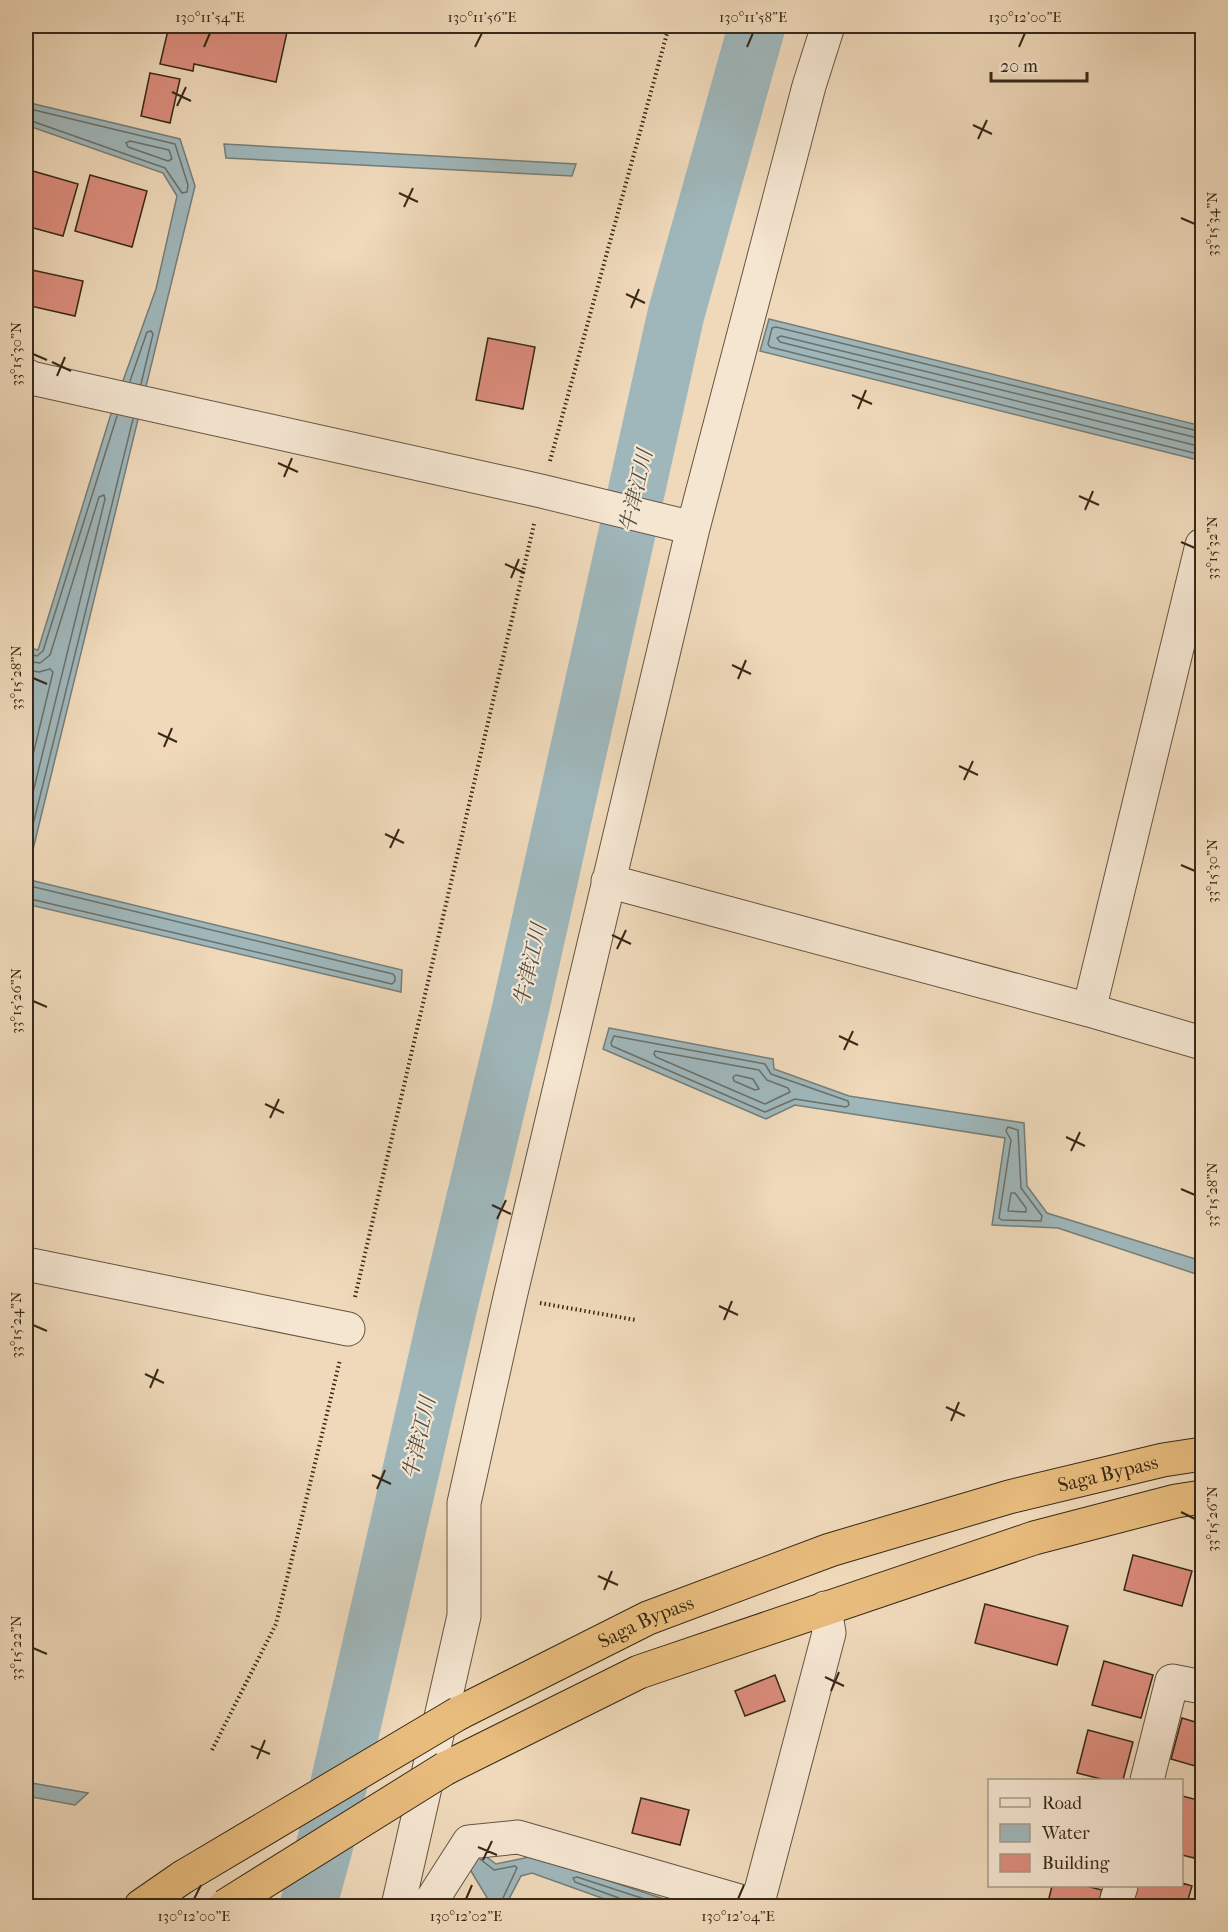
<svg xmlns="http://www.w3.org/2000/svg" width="1228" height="1932" font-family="'IM FELL French Canon','Noto Serif JP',serif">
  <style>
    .water { fill: #9fb7bb; stroke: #757e79; stroke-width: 1.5 }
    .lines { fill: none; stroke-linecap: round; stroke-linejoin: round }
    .shore { stroke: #6b7069; stroke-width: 1.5 }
    .river { stroke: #9fb7bb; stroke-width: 57 }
    .building { fill: #dc8d7d; stroke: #372917; stroke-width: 1.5 }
    .minor-casing { stroke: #655540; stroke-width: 35 }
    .highway-casing { stroke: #372917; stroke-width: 35 }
    .path { stroke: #372917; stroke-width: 4; stroke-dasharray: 1.5 3; stroke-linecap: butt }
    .minor { stroke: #f5e6d2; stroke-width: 33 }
    .highway { stroke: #e8bc7d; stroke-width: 33 }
    .highway-bridge-casing { stroke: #372917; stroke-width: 35; stroke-linecap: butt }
    .highway-bridge { stroke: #e8bc7d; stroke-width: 33 }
    .ticks { fill: none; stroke: #372917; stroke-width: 2 }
    .labels { text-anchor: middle; stroke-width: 4.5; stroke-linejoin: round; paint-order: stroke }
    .street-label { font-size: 20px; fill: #372917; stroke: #f5e6d2 }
    .water-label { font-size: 21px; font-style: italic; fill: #514c40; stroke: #f5e6d2 }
    .neatline { fill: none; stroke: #372917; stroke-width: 2 }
    .ticks-label { font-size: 15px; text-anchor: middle; fill: #372917 }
  </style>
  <rect width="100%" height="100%" fill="#efd9ba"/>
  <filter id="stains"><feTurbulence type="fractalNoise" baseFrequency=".00333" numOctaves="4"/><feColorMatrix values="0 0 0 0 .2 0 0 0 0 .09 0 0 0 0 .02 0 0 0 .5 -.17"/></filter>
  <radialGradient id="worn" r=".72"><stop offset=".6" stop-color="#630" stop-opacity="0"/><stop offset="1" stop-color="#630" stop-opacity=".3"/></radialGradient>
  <path class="water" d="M26,102L180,139L195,186L26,878V718L28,701L26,697V647L38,650L110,417L156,289L177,196L163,173L26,125Z
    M224,144L576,164L572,176L226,158Z
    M769,319L1202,426V461L760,351Z
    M26,879L402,970L401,992L26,904Z
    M609,1028L773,1059L774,1069L849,1096L1024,1123L1027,1186L1047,1213L1202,1261V1276L1058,1228L992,1225L1005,1138L795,1105L766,1119L603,1049Z
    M26,1782L88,1793L75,1805L26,1796Z
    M476,1849L496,1864L534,1856L685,1906H624L532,1873L521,1876L508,1901L512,1906H492L465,1861Z"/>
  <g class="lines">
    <path class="shore" d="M26,108L175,144L188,185L187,192L182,193L165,168L26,119
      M130,141L169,150L172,159L168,161L128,147L126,143Z
      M130,381L147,332L151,331L153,334L141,384
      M1202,432L776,327L772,328L768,344L770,347L1202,455
      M1202,439L781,336L777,338L780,342L1202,447
      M26,653L37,656L43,651L117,416
      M26,661L40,663L50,655L99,497L104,495L105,499L26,821
      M26,670L39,672L50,669L53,672L26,784
      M26,853L133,419
      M26,885L393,974L395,977V981L392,984L26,898
      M614,1036L765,1064L771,1074L848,1101L849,1105L846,1107L795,1099L765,1112L612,1046L611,1043Z
      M655,1051L759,1070L767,1080L788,1088L790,1092L765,1104L656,1057L654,1054Z
      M736,1075L753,1079L759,1089L755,1090L734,1081L733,1077Z
      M1008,1127L1018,1130L1021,1188L1042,1216L1041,1221L1002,1220L999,1218L1011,1140L1006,1131Z
      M1011,1193H1015L1026,1208V1212L1008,1211Z
      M480,1859L494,1870L515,1866L517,1868L503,1898L505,1906
      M623,1906L619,1898L575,1882L573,1878L577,1877L666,1906"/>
    <path class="river" d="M308,1906L324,1848L448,1310L520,1011L676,314L757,26"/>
  </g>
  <path class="building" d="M169,26H256L287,32L276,82L194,64L193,71L160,64Z
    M150,73L180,79L170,123L141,116Z
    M26,169L78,184L63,236L26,226Z
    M90,175L147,191L132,247L75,231Z
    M32,270L83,281L75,316L26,305Z
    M488,338L535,347L523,409L476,400Z
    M1133,1555L1192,1571L1182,1606L1124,1590Z
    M985,1604L1068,1626L1057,1665L975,1643Z
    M1104,1661L1153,1675L1141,1718L1092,1705Z
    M775,1675L785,1701L745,1716L735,1691Z
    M1182,1718L1202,1724V1768L1171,1759Z
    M1088,1730L1133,1742L1123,1780H1105L1077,1773Z
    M1182,1796L1202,1801V1824L1194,1858L1182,1855Z
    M641,1798L689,1810L680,1845L632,1833Z
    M1182,1883L1192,1886L1186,1906H1132L1137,1886H1182Z
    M1052,1886H1086L1102,1890L1098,1906H1047Z
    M1197,1892L1202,1893V1906H1193Z"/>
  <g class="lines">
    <defs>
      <path id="minor" d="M26,375L31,378L541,491L693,528
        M608,881L1089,1010L1202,1043
        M1089,1010L1202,545
        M26,1264L348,1329
        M1147,1780L1172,1681L1202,1687
        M398,1906L464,1616V1503L510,1297L693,528L809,86L828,26
        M428,1906L469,1842L518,1837L757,1906
        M757,1906L829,1633L825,1608
        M1115,1906L1121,1886"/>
      <g id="highway">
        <path id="s1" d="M459,1713L648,1618L830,1550L1009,1497L1163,1460L1202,1454"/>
        <path d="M446,1768L639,1672L1034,1538L1176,1501L1202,1497"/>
        <path d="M141,1906L183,1877"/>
      </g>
    </defs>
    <use href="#minor" class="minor-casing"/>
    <use href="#highway" class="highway-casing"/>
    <path class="path" d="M550,461L669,26
      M355,1297L534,524
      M540,1303L636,1320
      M212,1750L276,1624L340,1360"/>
    <use href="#minor" class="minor"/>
    <use href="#highway" class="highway"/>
    <defs>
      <path id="highway-bridge" d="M183,1877L459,1713
        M225,1906L446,1768"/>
    </defs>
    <use href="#highway-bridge" class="highway-bridge-casing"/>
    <use href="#highway-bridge" class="highway-bridge"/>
  </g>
  <path class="ticks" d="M204,47L210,33M475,47L482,33M747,47L753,33M1019,47L1025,33M172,92L191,101M177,106L186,87M973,125L992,134M978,139L987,120M399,193L418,202M404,207L413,188M1181,218L1195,224M626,294L645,303M631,308L639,289M33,354L47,360M52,362L71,371M57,376L65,357M852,395L872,404M858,409L866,390M278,463L298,472M284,477L292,458M1079,496L1099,505M1085,510L1093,491M1181,542L1195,548M505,564L525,573M511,578L519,559M732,665L751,674M33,678L47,684M738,679L746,660M158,733L177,742M164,747L172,728M959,766L978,775M964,780L973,761M385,834L404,843M390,848L399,829M1181,865L1195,871M612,935L631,944M617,949L626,930M33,1001L47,1007M839,1036L858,1045M844,1050L853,1031M265,1104L284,1113M270,1118L279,1099M1066,1137L1085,1146M1071,1151L1080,1132M1181,1189L1195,1195M492,1205L511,1214M497,1219L506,1200M719,1306L738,1315M724,1320L732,1301M33,1325L47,1331M145,1374L164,1383M150,1388L158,1369M946,1407L965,1416M951,1421L959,1402M372,1475L391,1484M377,1489L385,1470M1181,1512L1195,1519M598,1576L618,1585M604,1590L612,1571M33,1648L47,1654M825,1677L844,1686M831,1691L839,1672M251,1746L270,1754M257,1759L265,1740M478,1847L497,1855M483,1860L492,1841M194,1899L201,1885M466,1899L472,1885M738,1899L744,1885"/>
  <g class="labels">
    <g class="street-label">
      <text dy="7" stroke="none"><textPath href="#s1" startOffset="694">Saga Bypass</textPath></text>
      <text dy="7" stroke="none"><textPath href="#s1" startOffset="208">Saga Bypass</textPath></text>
    </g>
    <g class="water-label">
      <text transform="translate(636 491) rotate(-77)" y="7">牛津江川</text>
      <text transform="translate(530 965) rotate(-77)" y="7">牛津江川</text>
      <text transform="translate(419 1438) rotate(-77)" y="7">牛津江川</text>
    </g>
  </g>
  <rect width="1228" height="1932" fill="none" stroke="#efd9ba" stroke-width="66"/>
  <rect x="988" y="1779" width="195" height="108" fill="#f5e6d2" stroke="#a99a87" stroke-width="1.5"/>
  <rect x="1000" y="1798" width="30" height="9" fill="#f5e6d2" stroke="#a99a87" stroke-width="1.5"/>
  <text x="1042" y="1809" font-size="18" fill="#372917">Road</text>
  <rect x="1000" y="1824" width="30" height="18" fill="#9fb7bb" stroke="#a99a87" stroke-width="1.5"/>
  <text x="1042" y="1839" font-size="18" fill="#372917">Water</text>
  <rect x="1000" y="1854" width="30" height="18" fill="#dc8d7d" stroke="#a99a87" stroke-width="1.5"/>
  <text x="1042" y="1869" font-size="18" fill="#372917">Building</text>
  <path d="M991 72v9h96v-9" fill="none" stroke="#372917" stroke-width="3"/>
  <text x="1000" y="72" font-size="18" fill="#372917" stroke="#f5e6d2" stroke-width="4.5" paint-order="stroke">20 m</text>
  <rect x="33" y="33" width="1162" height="1866" class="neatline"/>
  <g class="ticks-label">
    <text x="210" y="22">130°11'54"E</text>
    <text x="482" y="22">130°11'56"E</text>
    <text x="753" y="22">130°11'58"E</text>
    <text x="1025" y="22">130°12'00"E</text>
    <text transform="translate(1212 224) rotate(-90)" y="5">33°15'34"N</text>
    <text transform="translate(16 354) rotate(-90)" y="5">33°15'30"N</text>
    <text transform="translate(1212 548) rotate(-90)" y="5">33°15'32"N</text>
    <text transform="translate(16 678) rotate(-90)" y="5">33°15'28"N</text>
    <text transform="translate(1212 871) rotate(-90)" y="5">33°15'30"N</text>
    <text transform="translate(16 1001) rotate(-90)" y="5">33°15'26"N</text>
    <text transform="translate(1212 1195) rotate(-90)" y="5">33°15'28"N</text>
    <text transform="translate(16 1325) rotate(-90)" y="5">33°15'24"N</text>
    <text transform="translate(1212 1519) rotate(-90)" y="5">33°15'26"N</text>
    <text transform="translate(16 1648) rotate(-90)" y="5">33°15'22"N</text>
    <text x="194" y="1921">130°12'00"E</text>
    <text x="466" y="1921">130°12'02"E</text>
    <text x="738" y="1921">130°12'04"E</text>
  </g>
  <rect width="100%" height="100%" filter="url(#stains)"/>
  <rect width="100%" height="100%" fill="url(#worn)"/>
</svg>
